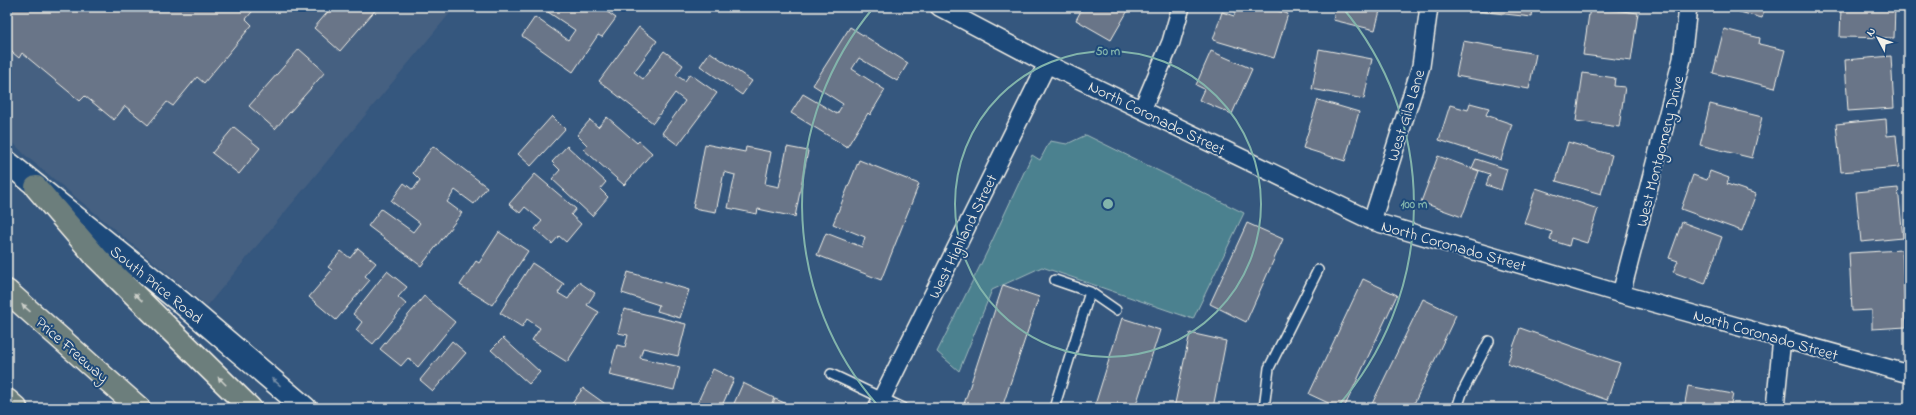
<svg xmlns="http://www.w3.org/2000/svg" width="1916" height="415" font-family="'Indie Flower',sans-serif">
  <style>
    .built { fill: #456081 }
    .green { fill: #4c818f; stroke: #a0b9bc }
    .building { fill: #697588; stroke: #f4f1e8 }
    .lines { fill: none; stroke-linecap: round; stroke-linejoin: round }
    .lane-casing { stroke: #f4f1e8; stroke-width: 12 }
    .street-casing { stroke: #f4f1e8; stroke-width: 20 }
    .secondary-casing { stroke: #f4f1e8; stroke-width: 25 }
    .highway-casing { stroke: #f4f1e8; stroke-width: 25 }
    .lane { stroke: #1f4a7a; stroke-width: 9 }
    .street { stroke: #1f4a7a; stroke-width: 17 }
    .secondary { stroke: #1f4a7a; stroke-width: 22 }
    .highway { stroke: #6c7e7c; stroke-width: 22 }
    .oneway { fill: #cbcec8 }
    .oneway2 { fill: #748da6 }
    .ring { fill: none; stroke: #82b4ab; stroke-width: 2 }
    .labels { text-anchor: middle; stroke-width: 4; stroke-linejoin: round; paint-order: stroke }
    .street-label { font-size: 16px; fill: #f4f1e8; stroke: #1f4a7a }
    .centre { fill: #82b4ab; stroke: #1f4a7a; stroke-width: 2 }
    .ring-label { font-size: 12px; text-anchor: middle; font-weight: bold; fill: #82b4ab; stroke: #1f4a7a; stroke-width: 4; stroke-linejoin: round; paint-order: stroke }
  </style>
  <rect width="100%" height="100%" fill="#35577e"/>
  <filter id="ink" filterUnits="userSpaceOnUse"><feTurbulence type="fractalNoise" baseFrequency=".025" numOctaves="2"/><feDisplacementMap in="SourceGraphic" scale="8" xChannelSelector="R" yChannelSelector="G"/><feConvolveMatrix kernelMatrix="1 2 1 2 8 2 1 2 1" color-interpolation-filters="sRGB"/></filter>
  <g filter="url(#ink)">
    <path class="built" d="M7,7H455L207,306L25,155L7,136Z"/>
    <path class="green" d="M1086,135L1244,213L1193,319L1042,267L992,290L959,371L937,352L986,254L1032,155L1040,160L1050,141L1067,144Z"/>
    <path class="building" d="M7,7H256L246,19L252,25L204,83L197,77L173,106L167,102L148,125L125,106L114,120L85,96L80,101L22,53L19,58L7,48Z
      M332,7H378L340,51L314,28Z
      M547,7H600L616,18L602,37L598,35L573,72L522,36L535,17L568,40L575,30L545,10Z
      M1083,7H1130L1111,40L1076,20Z
      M1237,7H1266L1288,14L1274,58L1213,40L1222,12L1234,16Z
      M1336,7H1381L1375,30L1333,20Z
      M1468,7H1533L1532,17L1468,10Z
      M1590,7L1638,13L1631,61L1583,55Z
      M1721,7H1765L1762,18Z
      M1841,7H1895L1894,38L1840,37Z
      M639,27L657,41L634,72L643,79L664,51L683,65L676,75L685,81L690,74L717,93L678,145L662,133L685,101L675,93L653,123L599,81Z
      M850,27L908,63L897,81L859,58L852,69L885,90L870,115L868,113L847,147L791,113L803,94L837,114L843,104L813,85Z
      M1724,29L1760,38L1759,44L1785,50L1775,88L1713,73Z
      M1463,41L1536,54L1529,89L1456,76Z
      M299,49L325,72L275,129L249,106Z
      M1319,49L1372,59L1364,99L1312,89Z
      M1211,51L1252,69L1232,114L1199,100L1204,89L1196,85Z
      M710,52L752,81L742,95L700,66Z
      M1891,56L1894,108L1848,111L1845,60Z
      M1583,73L1615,78L1614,86L1625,87L1619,127L1576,121Z
      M1318,100L1359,112L1345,161L1303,148Z
      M1470,103L1489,108L1486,115L1512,124L1501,160L1439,140L1450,105L1468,110Z
      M1710,104L1762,117L1752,158L1700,145Z
      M552,116L565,129L531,166L518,154Z
      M607,117L637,143L639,141L652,153L624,185L583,149L587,145L577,135L590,120L598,127Z
      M1886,119L1887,136L1896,135L1899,167L1841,172L1836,124Z
      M234,127L260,148L239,174L212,153Z
      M1568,142L1612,155L1601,194L1556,181Z
      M705,144L745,152L746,147L771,152L765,184L779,187L787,147L808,151L795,217L758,209L757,214L728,208L735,175L724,172L716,212L693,208Z
      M433,146L487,187L474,204L455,190L447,202L462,213L421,266L368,226L381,209L413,232L420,223L391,201L404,183L413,190L420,180L413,173Z
      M567,146L606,182L600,189L608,197L592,216L552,179L560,170L552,162Z
      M1438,156L1479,171L1462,217L1421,202Z
      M1476,159L1507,169L1501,190L1486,185L1490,174L1472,168Z
      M859,160L919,184L881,280L817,255L826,233L862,247L865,237L833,224Z
      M1710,171L1729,178L1727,184L1756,194L1742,231L1681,209L1693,175L1707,180Z
      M535,174L576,209L571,215L581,224L566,242L559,236L552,244L535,229L542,221L525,207L520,213L509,204Z
      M1536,188L1598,209L1587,243L1571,238L1569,246L1550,240L1552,232L1524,223Z
      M1898,188L1903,238L1861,242L1856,192Z
      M1682,222L1722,237L1705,284L1673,272L1678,261L1669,258Z
      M1247,223L1283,239L1246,322L1210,304Z
      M499,232L528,251L492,305L460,285L476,261L479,263Z
      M358,248L376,263L365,276L370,280L336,320L309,297L332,270L328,267L341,251L350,258Z
      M1902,250L1906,327L1872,329V310L1852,311L1849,253Z
      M532,263L564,284L558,293L568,299L579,282L595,293L587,305L599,312L567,362L532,340L540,328L527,319L522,327L500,313Z
      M387,271L407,287L398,297L406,304L373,344L356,330L362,322L353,314Z
      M628,272L689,290L680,318L657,311L659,305L622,293Z
      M1363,279L1397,295L1344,408H1339L1309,394Z
      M1003,285L1039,297L1002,408H975L964,404Z
      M424,296L455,322L418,367L408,358L401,366L380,349Z
      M1423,299L1456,315L1412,408H1370Z
      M624,309L686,324L678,356L643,348L640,358L680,367L674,390L609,375L617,345L625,347L628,335L618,333Z
      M1122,318L1160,330L1135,408H1094Z
      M1520,328L1620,363L1607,400L1507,364Z
      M1190,333L1226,341L1213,408H1174Z
      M503,338L540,372L529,384L491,350Z
      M452,341L466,353L433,391L420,380Z
      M713,369L734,379L721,408H695Z
      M743,383L774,398L770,408H732Z
      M1688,386L1733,394L1730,408H1684Z
      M583,388L611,408H569Z
      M775,399L797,408H771Z"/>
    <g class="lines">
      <defs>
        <path id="lane" d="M1055,280L1090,292L1116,310
          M831,374L903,408
          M1054,408L1090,292
          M1264,408L1269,368L1318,270
          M1457,408L1462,393L1489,341"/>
        <path id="street" d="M939,7L1047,64L1372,221L1621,294L1909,374
          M1142,110L1171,42L1181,7
          M1372,221L1421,66L1429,7
          M1621,294L1682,59L1688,7
          M877,408L1047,64
          M1775,408L1782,338"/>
        <path id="secondary" d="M7,162L182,303L305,408"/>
        <path id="highway" d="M36,187L97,258L250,408
          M7,291L139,408
          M7,400L16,408"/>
      </defs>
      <use href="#lane" class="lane-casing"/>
      <use href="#street" class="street-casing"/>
      <use href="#secondary" class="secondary-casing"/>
      <use href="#highway" class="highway-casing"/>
      <use href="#lane" class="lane"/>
      <use href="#street" class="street"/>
      <use href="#secondary" class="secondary"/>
      <use href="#highway" class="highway"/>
    </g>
    <defs><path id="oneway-solid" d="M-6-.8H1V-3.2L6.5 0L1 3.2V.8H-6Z"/></defs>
    <g class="oneway">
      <use href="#oneway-solid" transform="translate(138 297) rotate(-136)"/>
      <use href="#oneway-solid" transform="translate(26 308) rotate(-139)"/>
      <use href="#oneway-solid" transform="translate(222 381) rotate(-135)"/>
    </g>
    <use class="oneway2" href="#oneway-solid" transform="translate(276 382) rotate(-140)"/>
  </g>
  <g class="ring">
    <circle cx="1108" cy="204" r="153"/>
    <path d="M879 407A306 306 0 0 1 874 7M1342 7A306 306 0 0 1 1337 407"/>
  </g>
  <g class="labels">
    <g class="street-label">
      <text transform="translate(1405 115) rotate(-73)" y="6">West Gila Lane</text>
      <text transform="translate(1157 117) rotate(26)" y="6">North Coronado Street</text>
      <text transform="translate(1659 151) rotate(-76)" y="6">West Montgomery Drive</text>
      <text transform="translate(962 236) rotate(-64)" y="6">West Highland Street</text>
      <text transform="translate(1454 245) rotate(16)" y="6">North Coronado Street</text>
      <text transform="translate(157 284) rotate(39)" y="6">South Price Road</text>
      <text transform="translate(1766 334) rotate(16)" y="6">North Coronado Street</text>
      <text transform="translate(73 349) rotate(41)" y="6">Price Freeway</text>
    </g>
  </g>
  <circle cx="1108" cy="204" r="6" class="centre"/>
  <g class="ring-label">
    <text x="1108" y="55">50 m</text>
    <text x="1414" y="208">100 m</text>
  </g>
  <rect width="1916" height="415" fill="none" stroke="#1f4a7a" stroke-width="24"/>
  <rect x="12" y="12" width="1892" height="391" fill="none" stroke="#f4f1e8" stroke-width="1.5" filter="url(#ink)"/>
  <g transform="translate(1878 38) rotate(311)" stroke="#1f4a7a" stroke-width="3" paint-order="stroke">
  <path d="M0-3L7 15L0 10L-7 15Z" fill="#f4f1e8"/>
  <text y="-6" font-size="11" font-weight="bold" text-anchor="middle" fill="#f4f1e8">N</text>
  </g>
</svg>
